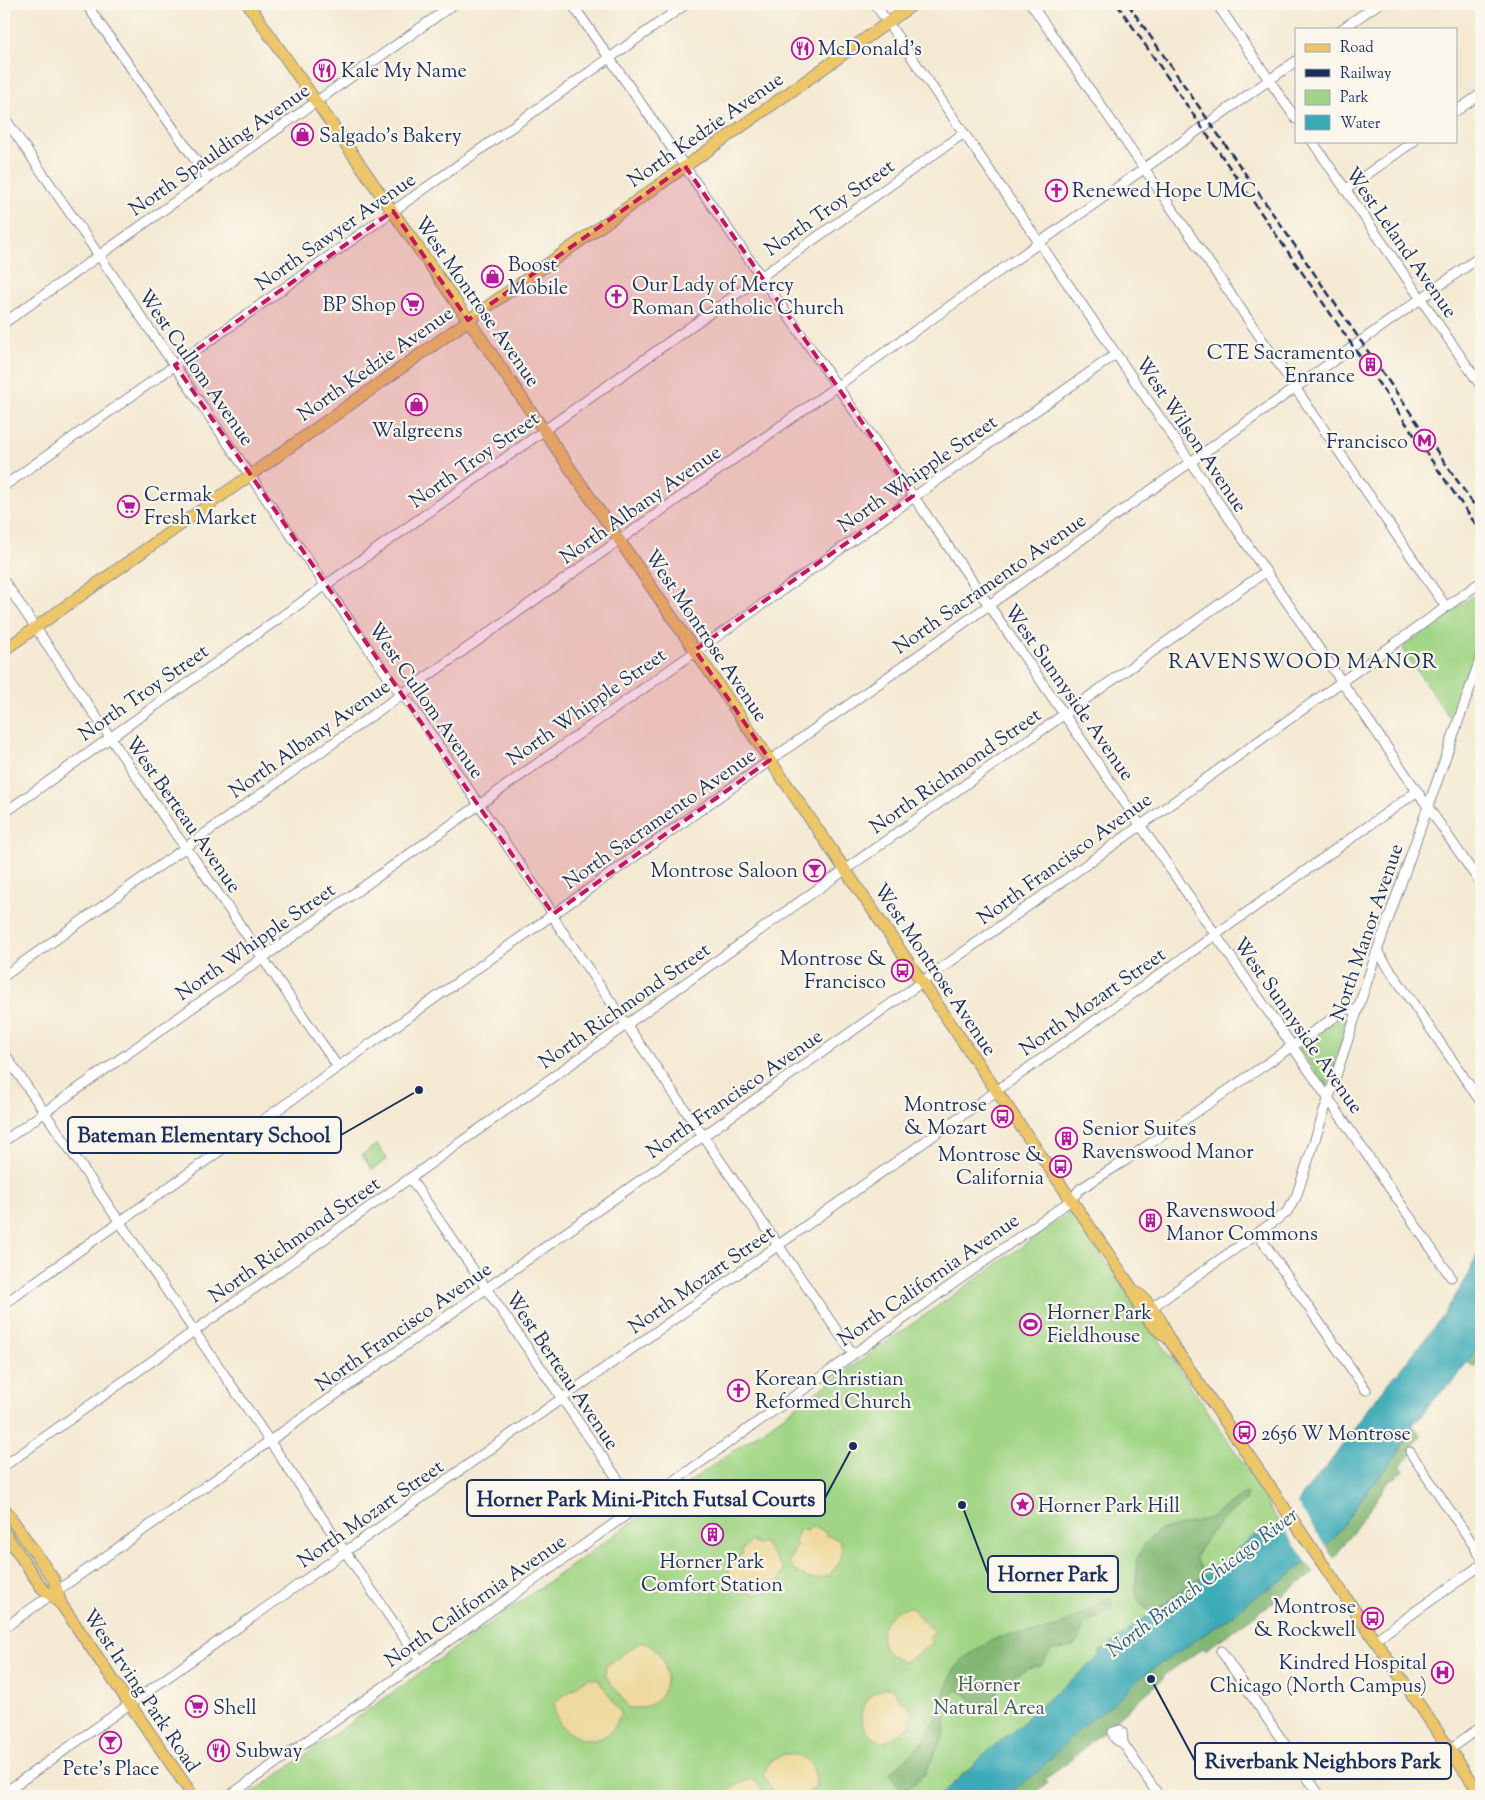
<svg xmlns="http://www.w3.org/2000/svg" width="1485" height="1800" font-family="'Sorts Mill Goudy',serif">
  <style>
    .green { fill: #a0d585; stroke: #5e8272 }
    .forest { fill: #80b672; stroke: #4e7268 }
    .sand { fill: #eeda9e; stroke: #84847e }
    .water { fill: #3aaab7; stroke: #2a6c8a }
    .pier { fill: #f4e9d2 }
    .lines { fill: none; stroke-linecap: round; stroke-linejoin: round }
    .minor-casing { stroke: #888c98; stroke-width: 11 }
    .major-casing { stroke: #888c98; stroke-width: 13 }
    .minor { stroke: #fff; stroke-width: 9 }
    .major { stroke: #ecc669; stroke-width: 11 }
    .rail { stroke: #1b2f5e; stroke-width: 2.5; stroke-dasharray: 8 4; stroke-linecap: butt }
    .marked { fill: #c2185b; fill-opacity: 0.2; stroke: #c2185b; stroke-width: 4; stroke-dasharray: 10 6; stroke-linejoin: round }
    .labels { text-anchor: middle; stroke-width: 4.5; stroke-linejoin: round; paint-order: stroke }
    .poi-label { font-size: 20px; fill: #1b2f5e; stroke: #fbf7ec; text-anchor: start }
    .street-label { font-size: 20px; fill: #1b2f5e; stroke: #fbf7ec }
    .park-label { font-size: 20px; fill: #3c5868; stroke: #fbf7ec }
    .neighbourhood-label { font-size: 21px; letter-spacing: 1px; fill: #1b2f5e; stroke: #fbf7ec }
    .water-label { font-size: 21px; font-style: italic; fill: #265a7d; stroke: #fbf7ec }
    .leader { fill: none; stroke: #1b2f5e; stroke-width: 2 }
    .callout-dot { fill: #1b2f5e; stroke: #fbf7ec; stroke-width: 2 }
    .callout { fill: #fbf7ec; stroke: #1b2f5e; stroke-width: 2 }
    .callout-label { font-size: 21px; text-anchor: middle; font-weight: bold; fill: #1b2f5e }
  </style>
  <rect width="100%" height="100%" fill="#fbf7ec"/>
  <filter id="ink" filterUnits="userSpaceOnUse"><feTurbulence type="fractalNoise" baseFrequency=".02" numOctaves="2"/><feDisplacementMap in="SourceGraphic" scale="10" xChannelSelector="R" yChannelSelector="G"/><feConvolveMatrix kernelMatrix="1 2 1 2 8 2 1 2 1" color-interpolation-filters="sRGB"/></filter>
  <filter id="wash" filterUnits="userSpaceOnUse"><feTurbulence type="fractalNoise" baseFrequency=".0096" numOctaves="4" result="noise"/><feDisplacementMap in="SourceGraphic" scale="20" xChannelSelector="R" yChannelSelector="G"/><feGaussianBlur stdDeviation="1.12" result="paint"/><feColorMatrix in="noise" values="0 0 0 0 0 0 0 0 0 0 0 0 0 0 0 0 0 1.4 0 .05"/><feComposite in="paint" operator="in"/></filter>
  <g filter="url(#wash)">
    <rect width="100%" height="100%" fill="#f4e9d2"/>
    <path class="green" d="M1481,590V640L1455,716L1449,717L1404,652V646Z
      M1345,1017L1347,1020L1327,1087L1300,1051V1047L1303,1043L1341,1018Z
      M377,1144L387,1159L372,1170L362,1155Z
      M1069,1213L1073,1215L1078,1221L1267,1498L1269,1500L1266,1503L1281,1525L1252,1537L1211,1571L1131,1628L1128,1632L1100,1652L1097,1659L1028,1716C1019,1730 1005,1736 993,1747C975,1762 958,1779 941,1795L939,1796H248L431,1665Z"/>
    <path class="forest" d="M1481,1342V1360L1475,1368L1467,1362Z
      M1413,1426L1421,1435L1412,1448L1415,1452L1400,1465L1404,1471L1388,1483L1334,1558L1326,1546L1332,1540L1358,1503L1398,1453Z
      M1246,1493V1500C1225,1516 1207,1534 1195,1558L1205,1574L1153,1612L1147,1610L1138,1600L1135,1588L1137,1574L1136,1561L1146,1542L1158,1531L1210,1518Z
      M1306,1562L1314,1573C1277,1598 1242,1626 1205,1650L1203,1648L1163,1676L1164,1678L1066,1764L1045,1779L1048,1783L1031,1796H1005L1034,1775L1084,1725L1146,1673L1180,1651L1234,1614L1260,1593L1282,1581Z
      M1108,1597L1112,1602L1111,1609L1100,1616L1084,1624C1078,1647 1074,1649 1051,1650L1041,1666L1027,1669L999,1685L994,1701L985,1710C974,1704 967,1693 957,1690L949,1698L944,1735L924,1775L911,1786L901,1789L889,1774C907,1759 925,1743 934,1722C944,1701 946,1672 966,1657C974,1651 995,1637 1006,1635C1017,1633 1029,1634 1040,1632C1065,1626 1088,1611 1108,1597Z"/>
    <path class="sand" d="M811,1526L826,1532V1535L841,1541C846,1579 806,1592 789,1562L797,1544L794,1542L800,1529L805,1531L809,1529Z
      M752,1541L755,1544L760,1545L763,1542L783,1568C782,1573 781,1579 777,1583C761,1605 731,1590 728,1566L743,1553L741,1550Z
      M911,1607L923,1622L925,1621L934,1632L931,1635L930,1640L933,1643L905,1662C899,1660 893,1658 888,1653C872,1634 888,1608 911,1607Z
      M640,1642C667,1646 677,1689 652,1704C645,1708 636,1708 629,1708L605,1675L606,1666Z
      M588,1678L598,1679L621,1713C618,1720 615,1728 609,1733C587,1752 550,1729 555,1702Z
      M888,1688H892L904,1704L906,1702L914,1714L911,1717L910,1722L912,1725L884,1743C878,1740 871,1737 867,1732C852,1713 868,1691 888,1688Z
      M784,1754C807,1754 816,1765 816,1787L803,1796H773L771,1793L773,1791L763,1775L769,1763Z
      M751,1780H755L767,1796L769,1794L771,1796H727C732,1786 741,1782 751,1780Z"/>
    <path class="water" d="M1481,1246V1342L1453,1383L1443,1390L1415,1422L1408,1433L1398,1453L1358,1503L1332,1540L1282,1581L1260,1593L1234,1614L1180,1651L1146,1673L1118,1700L1084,1725L1034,1775L1005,1796H939C958,1781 975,1762 993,1747C1005,1736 1019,1729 1028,1716L1097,1659L1100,1652L1128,1632L1131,1628L1211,1571L1252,1537L1281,1524L1294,1511L1302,1495L1331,1461L1369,1407L1425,1339L1444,1314L1465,1281Z"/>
    <path class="pier" d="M1296,1502L1327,1548L1308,1564L1279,1522L1292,1510Z"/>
  </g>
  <g filter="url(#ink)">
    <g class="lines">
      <defs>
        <path id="minor" d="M86,4L208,178
          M572,4L995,614L1451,1277
          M875,4L1481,884
          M1031,4L1446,607
          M1217,4L1296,119
          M1342,29L1378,4
          M1456,111L1481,94
          M4,117L391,681L411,705L547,904L558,925L853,1354
          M1312,141L1481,386
          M1345,190L1414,141
          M4,323L454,4
          M4,486L686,4
          M4,581L177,836L195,860L338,1067
          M4,813L964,133
          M1377,951L1481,1102
          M4,976L1296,61
          M4,1053L420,1661
          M4,1141L1116,354
          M410,1178L637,1507
          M1257,1233L1366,1390
          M4,1304L1481,256
          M1151,1308L1286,1213L1296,1197L1377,951L1481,657
          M1410,1452L1481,1556
          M4,1466L1265,572
          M4,1628L922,982L1481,582
          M1375,1640L1481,1565
          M1221,1651L1320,1796
          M1123,1743L1122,1732L1120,1730L1113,1732C1113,1739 1118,1741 1123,1743L1159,1796
          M1450,1749L1481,1727
          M4,1793L985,1099L1416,792
          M229,1796L1063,1206L1071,1200L1080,1189L1126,1160L1348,1008L1357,1012"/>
        <path id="major" d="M248,4L476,331L1133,1290C1138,1309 1152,1328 1168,1338
          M4,650L914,4
          M1133,1290C1149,1300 1163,1320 1168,1338L1481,1795
          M4,1508L54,1580L61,1604
          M4,1532L42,1588L61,1604L193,1796"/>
      </defs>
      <use href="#minor" class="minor-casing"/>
      <use href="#major" class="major-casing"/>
      <use href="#minor" class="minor"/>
      <use href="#major" class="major"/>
      <path class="rail" d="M1117,4L1481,532
        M1128,4L1481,515"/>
    </g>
  </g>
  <path class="marked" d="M685,166L913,496L695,650L770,760L553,914L175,365L393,211L468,320Z"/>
  <defs>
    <symbol id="restaurant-ring" viewBox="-11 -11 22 22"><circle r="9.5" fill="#fbf7ec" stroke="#b5179e" stroke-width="1.5"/><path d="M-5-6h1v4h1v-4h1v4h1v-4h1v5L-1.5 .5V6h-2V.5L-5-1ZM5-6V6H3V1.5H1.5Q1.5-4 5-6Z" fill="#b5179e"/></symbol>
    <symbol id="shop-ring" viewBox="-11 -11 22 22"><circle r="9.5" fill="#fbf7ec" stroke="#b5179e" stroke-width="1.5"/><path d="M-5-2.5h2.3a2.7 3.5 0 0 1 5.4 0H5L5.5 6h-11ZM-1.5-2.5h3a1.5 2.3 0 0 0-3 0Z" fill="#b5179e"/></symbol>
    <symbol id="church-ring" viewBox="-11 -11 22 22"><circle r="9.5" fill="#fbf7ec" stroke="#b5179e" stroke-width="1.5"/><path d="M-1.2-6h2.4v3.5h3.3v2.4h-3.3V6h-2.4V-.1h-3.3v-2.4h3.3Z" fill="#b5179e"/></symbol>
    <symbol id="supermarket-ring" viewBox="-11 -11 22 22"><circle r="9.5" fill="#fbf7ec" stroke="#b5179e" stroke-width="1.5"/><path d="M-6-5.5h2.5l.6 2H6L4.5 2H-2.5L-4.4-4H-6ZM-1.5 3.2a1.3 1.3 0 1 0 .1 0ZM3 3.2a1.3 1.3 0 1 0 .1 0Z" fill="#b5179e"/></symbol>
    <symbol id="building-ring" viewBox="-11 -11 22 22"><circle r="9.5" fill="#fbf7ec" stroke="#b5179e" stroke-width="1.5"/><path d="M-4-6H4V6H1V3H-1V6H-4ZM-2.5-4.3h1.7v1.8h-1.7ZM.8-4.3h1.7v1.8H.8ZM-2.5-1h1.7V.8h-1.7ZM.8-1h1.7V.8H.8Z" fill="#b5179e"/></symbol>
    <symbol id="metro-ring" viewBox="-11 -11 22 22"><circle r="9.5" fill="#fbf7ec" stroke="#b5179e" stroke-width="1.5"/><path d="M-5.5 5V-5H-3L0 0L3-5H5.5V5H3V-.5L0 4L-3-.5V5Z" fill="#b5179e"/></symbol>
    <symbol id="bar-ring" viewBox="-11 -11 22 22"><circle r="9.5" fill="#fbf7ec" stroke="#b5179e" stroke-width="1.5"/><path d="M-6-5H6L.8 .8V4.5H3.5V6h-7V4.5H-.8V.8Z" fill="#b5179e"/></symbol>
    <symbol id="bus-ring" viewBox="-11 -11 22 22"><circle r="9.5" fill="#fbf7ec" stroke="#b5179e" stroke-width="1.5"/><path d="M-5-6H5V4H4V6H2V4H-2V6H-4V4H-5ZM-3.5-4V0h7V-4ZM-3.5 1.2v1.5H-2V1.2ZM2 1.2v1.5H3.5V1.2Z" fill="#b5179e"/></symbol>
    <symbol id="stadium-ring" viewBox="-11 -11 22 22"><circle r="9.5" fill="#fbf7ec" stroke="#b5179e" stroke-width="1.5"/><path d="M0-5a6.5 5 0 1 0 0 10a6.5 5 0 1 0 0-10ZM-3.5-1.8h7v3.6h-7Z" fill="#b5179e"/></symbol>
    <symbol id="sight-ring" viewBox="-11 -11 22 22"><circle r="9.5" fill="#fbf7ec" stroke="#b5179e" stroke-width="1.5"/><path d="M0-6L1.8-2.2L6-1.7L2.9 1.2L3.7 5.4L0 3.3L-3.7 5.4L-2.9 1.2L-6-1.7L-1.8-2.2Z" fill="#b5179e"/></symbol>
    <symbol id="hospital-ring" viewBox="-11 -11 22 22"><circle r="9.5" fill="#fbf7ec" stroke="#b5179e" stroke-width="1.5"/><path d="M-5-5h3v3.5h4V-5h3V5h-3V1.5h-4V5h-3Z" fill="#b5179e"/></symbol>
  </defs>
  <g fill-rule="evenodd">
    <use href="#restaurant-ring" x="790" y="36" width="25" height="25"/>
    <use href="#restaurant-ring" x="312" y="58" width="25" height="25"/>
    <use href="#shop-ring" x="290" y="122" width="25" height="25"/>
    <use href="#church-ring" x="1044" y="178" width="25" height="25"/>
    <use href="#shop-ring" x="480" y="264" width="25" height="25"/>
    <use href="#church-ring" x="604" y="284" width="25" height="25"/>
    <use href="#supermarket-ring" x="400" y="292" width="25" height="25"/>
    <use href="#building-ring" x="1358" y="352" width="25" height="25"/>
    <use href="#shop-ring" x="404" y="392" width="25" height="25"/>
    <use href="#metro-ring" x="1412" y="428" width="25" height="25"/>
    <use href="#supermarket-ring" x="116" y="494" width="25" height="25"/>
    <use href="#bar-ring" x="802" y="858" width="25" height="25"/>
    <use href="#bus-ring" x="890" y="958" width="25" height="25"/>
    <use href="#bus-ring" x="990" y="1104" width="25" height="25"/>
    <use href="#building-ring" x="1054" y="1126" width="25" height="25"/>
    <use href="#bus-ring" x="1048" y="1154" width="25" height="25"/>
    <use href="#building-ring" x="1138" y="1208" width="25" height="25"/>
    <use href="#stadium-ring" x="1018" y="1312" width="25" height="25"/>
    <use href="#church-ring" x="726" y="1378" width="25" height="25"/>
    <use href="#bus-ring" x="1232" y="1420" width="25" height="25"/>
    <use href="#sight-ring" x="1010" y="1492" width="25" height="25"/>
    <use href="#building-ring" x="700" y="1522" width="25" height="25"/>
    <use href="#bus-ring" x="1360" y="1606" width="25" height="25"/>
    <use href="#hospital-ring" x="1430" y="1660" width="25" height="25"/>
    <use href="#supermarket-ring" x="184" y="1694" width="25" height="25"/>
    <use href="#bar-ring" x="98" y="1730" width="25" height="25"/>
    <use href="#restaurant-ring" x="206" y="1738" width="25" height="25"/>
  </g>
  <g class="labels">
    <g class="poi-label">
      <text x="818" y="55">McDonald's</text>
      <text x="341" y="77">Kale My Name</text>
      <text x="319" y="142">Salgado’s Bakery</text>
      <text x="1072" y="197">Renewed Hope UMC</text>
      <text x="508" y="271">Boost<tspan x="508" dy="23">Mobile</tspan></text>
      <text x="632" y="291">Our Lady of Mercy<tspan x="632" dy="23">Roman Catholic Church</tspan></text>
      <text x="396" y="311" text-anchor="end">BP Shop</text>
      <text x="1355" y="359" text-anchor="end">CTE Sacramento<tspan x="1355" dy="23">Enrance</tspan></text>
      <text x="417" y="437" text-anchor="middle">Walgreens</text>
      <text x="1408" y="448" text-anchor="end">Francisco</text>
      <text x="144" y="501">Cermak<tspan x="144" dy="23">Fresh Market</tspan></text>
      <text x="798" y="877" text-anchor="end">Montrose Saloon</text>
      <text x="886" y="965" text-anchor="end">Montrose &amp;<tspan x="886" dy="23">Francisco</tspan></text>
      <text x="987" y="1111" text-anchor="end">Montrose<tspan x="987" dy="23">&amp; Mozart</tspan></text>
      <text x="1082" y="1135">Senior Suites<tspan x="1082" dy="23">Ravenswood Manor</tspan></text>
      <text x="1044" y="1161" text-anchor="end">Montrose &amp;<tspan x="1044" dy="23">California</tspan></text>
      <text x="1166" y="1217">Ravenswood<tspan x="1166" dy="23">Manor Commons</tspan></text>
      <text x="1047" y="1319">Horner Park<tspan x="1047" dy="23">Fieldhouse</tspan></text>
      <text x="755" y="1385">Korean Christian<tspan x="755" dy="23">Reformed Church</tspan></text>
      <text x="1261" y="1440">2656 W Montrose</text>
      <text x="1038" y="1512">Horner Park Hill</text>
      <text x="712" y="1568" text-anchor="middle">Horner Park<tspan x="712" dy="23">Comfort Station</tspan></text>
      <text x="1356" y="1613" text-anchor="end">Montrose<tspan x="1356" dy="23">&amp; Rockwell</tspan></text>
      <text x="1427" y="1669" text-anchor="end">Kindred Hospital<tspan x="1427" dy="23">Chicago (North Campus)</tspan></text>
      <text x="213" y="1714">Shell</text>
      <text x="235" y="1757">Subway</text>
      <text x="111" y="1775" text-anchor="middle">Pete’s Place</text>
    </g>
    <g class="street-label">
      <text transform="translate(705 129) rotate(-35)" y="7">North Kedzie Avenue</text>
      <text transform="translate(219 149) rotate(-35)" y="7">North Spaulding Avenue</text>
      <text transform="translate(829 207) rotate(-35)" y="7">North Troy Street</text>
      <text transform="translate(335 231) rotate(-35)" y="7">North Sawyer Avenue</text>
      <text transform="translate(1402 242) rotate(55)" y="7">West Leland Avenue</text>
      <text transform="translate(478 301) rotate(55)" y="7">West Montrose Avenue</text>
      <text transform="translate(375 363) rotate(-35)" y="7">North Kedzie Avenue</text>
      <text transform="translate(197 367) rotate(55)" y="7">West Cullom Avenue</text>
      <text transform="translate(1192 434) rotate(56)" y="7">West Wilson Avenue</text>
      <text transform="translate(474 459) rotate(-35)" y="7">North Troy Street</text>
      <text transform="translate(917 473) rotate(-35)" y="7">North Whipple Street</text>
      <text transform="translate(640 504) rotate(-35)" y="7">North Albany Avenue</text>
      <text transform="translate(989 583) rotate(-35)" y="7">North Sacramento Avenue</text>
      <text transform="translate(707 635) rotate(56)" y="7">West Montrose Avenue</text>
      <text transform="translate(143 692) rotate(-35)" y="7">North Troy Street</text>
      <text transform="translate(1070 692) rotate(55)" y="7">West Sunnyside Avenue</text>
      <text transform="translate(427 700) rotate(55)" y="7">West Cullom Avenue</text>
      <text transform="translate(586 706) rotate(-35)" y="7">North Whipple Street</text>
      <text transform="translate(309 738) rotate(-35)" y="7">North Albany Avenue</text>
      <text transform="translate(955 770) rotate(-35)" y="7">North Richmond Street</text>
      <text transform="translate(184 814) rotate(55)" y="7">West Berteau Avenue</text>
      <text transform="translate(659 818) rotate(-35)" y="7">North Sacramento Avenue</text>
      <text transform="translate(1064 858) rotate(-36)" y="7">North Francisco Avenue</text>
      <text transform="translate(1366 932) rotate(-71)" y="7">North Manor Avenue</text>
      <text transform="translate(255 941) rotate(-35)" y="7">North Whipple Street</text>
      <text transform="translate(936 969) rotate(56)" y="7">West Montrose Avenue</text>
      <text transform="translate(1092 1001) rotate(-35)" y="7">North Mozart Street</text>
      <text transform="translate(624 1005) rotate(-35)" y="7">North Richmond Street</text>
      <text transform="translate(1299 1025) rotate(55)" y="7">West Sunnyside Avenue</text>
      <text transform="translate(734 1093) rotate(-35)" y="7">North Francisco Avenue</text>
      <text transform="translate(294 1239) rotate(-35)" y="7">North Richmond Street</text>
      <text transform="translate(701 1279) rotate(-35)" y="7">North Mozart Street</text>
      <text transform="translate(928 1279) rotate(-35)" y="7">North California Avenue</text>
      <text transform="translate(403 1326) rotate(-35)" y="7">North Francisco Avenue</text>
      <text transform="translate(563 1370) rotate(56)" y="7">West Berteau Avenue</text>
      <text transform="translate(370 1513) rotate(-35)" y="7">North Mozart Street</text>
      <text transform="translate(475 1600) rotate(-35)" y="7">North California Avenue</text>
      <text transform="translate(142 1690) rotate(56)" y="7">West Irving Park Road</text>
    </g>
    <g class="park-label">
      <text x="989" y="1691">Horner<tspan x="989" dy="23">Natural Area</tspan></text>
    </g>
    <g class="neighbourhood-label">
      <text x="1303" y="668">RAVENSWOOD MANOR</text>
    </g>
    <g class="water-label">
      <text transform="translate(1202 1582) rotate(-37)" y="7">North Branch Chicago River</text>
    </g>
  </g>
  <path class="leader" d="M419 1090L341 1135M853 1446L825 1498M962 1505L988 1574M1151 1679L1195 1761"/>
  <g class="callout-dot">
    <circle cx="419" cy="1090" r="5"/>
    <circle cx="853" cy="1446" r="5"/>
    <circle cx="962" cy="1505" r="5"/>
    <circle cx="1151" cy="1679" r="5"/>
  </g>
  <g class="callout">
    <rect x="68" y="1117" width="273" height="36" rx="5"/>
    <rect x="467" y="1480" width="358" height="36" rx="5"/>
    <rect x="988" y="1556" width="130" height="36" rx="5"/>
    <rect x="1195" y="1743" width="256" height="36" rx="5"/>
  </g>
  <g class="callout-label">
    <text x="204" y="1142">Bateman Elementary School</text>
    <text x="646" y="1506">Horner Park Mini-Pitch Futsal Courts</text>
    <text x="1053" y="1581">Horner Park</text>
    <text x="1323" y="1768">Riverbank Neighbors Park</text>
  </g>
  <rect width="1485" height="1800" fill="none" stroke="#fbf7ec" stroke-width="20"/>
  <rect x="1295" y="28" width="162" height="115" fill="#fbf7ec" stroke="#a1a7b3"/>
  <rect x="1305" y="44" width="25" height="8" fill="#ecc669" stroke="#a1a7b3"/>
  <text x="1340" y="52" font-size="15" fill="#1b2f5e">Road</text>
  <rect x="1305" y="69" width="25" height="8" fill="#1b2f5e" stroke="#a1a7b3"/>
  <text x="1340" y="78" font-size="15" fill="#1b2f5e">Railway</text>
  <rect x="1305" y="90" width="25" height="15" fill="#a0d585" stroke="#a1a7b3"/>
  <text x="1340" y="102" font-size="15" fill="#1b2f5e">Park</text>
  <rect x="1305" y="115" width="25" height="15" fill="#3aaab7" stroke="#a1a7b3"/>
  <text x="1340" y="128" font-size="15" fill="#1b2f5e">Water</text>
</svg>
